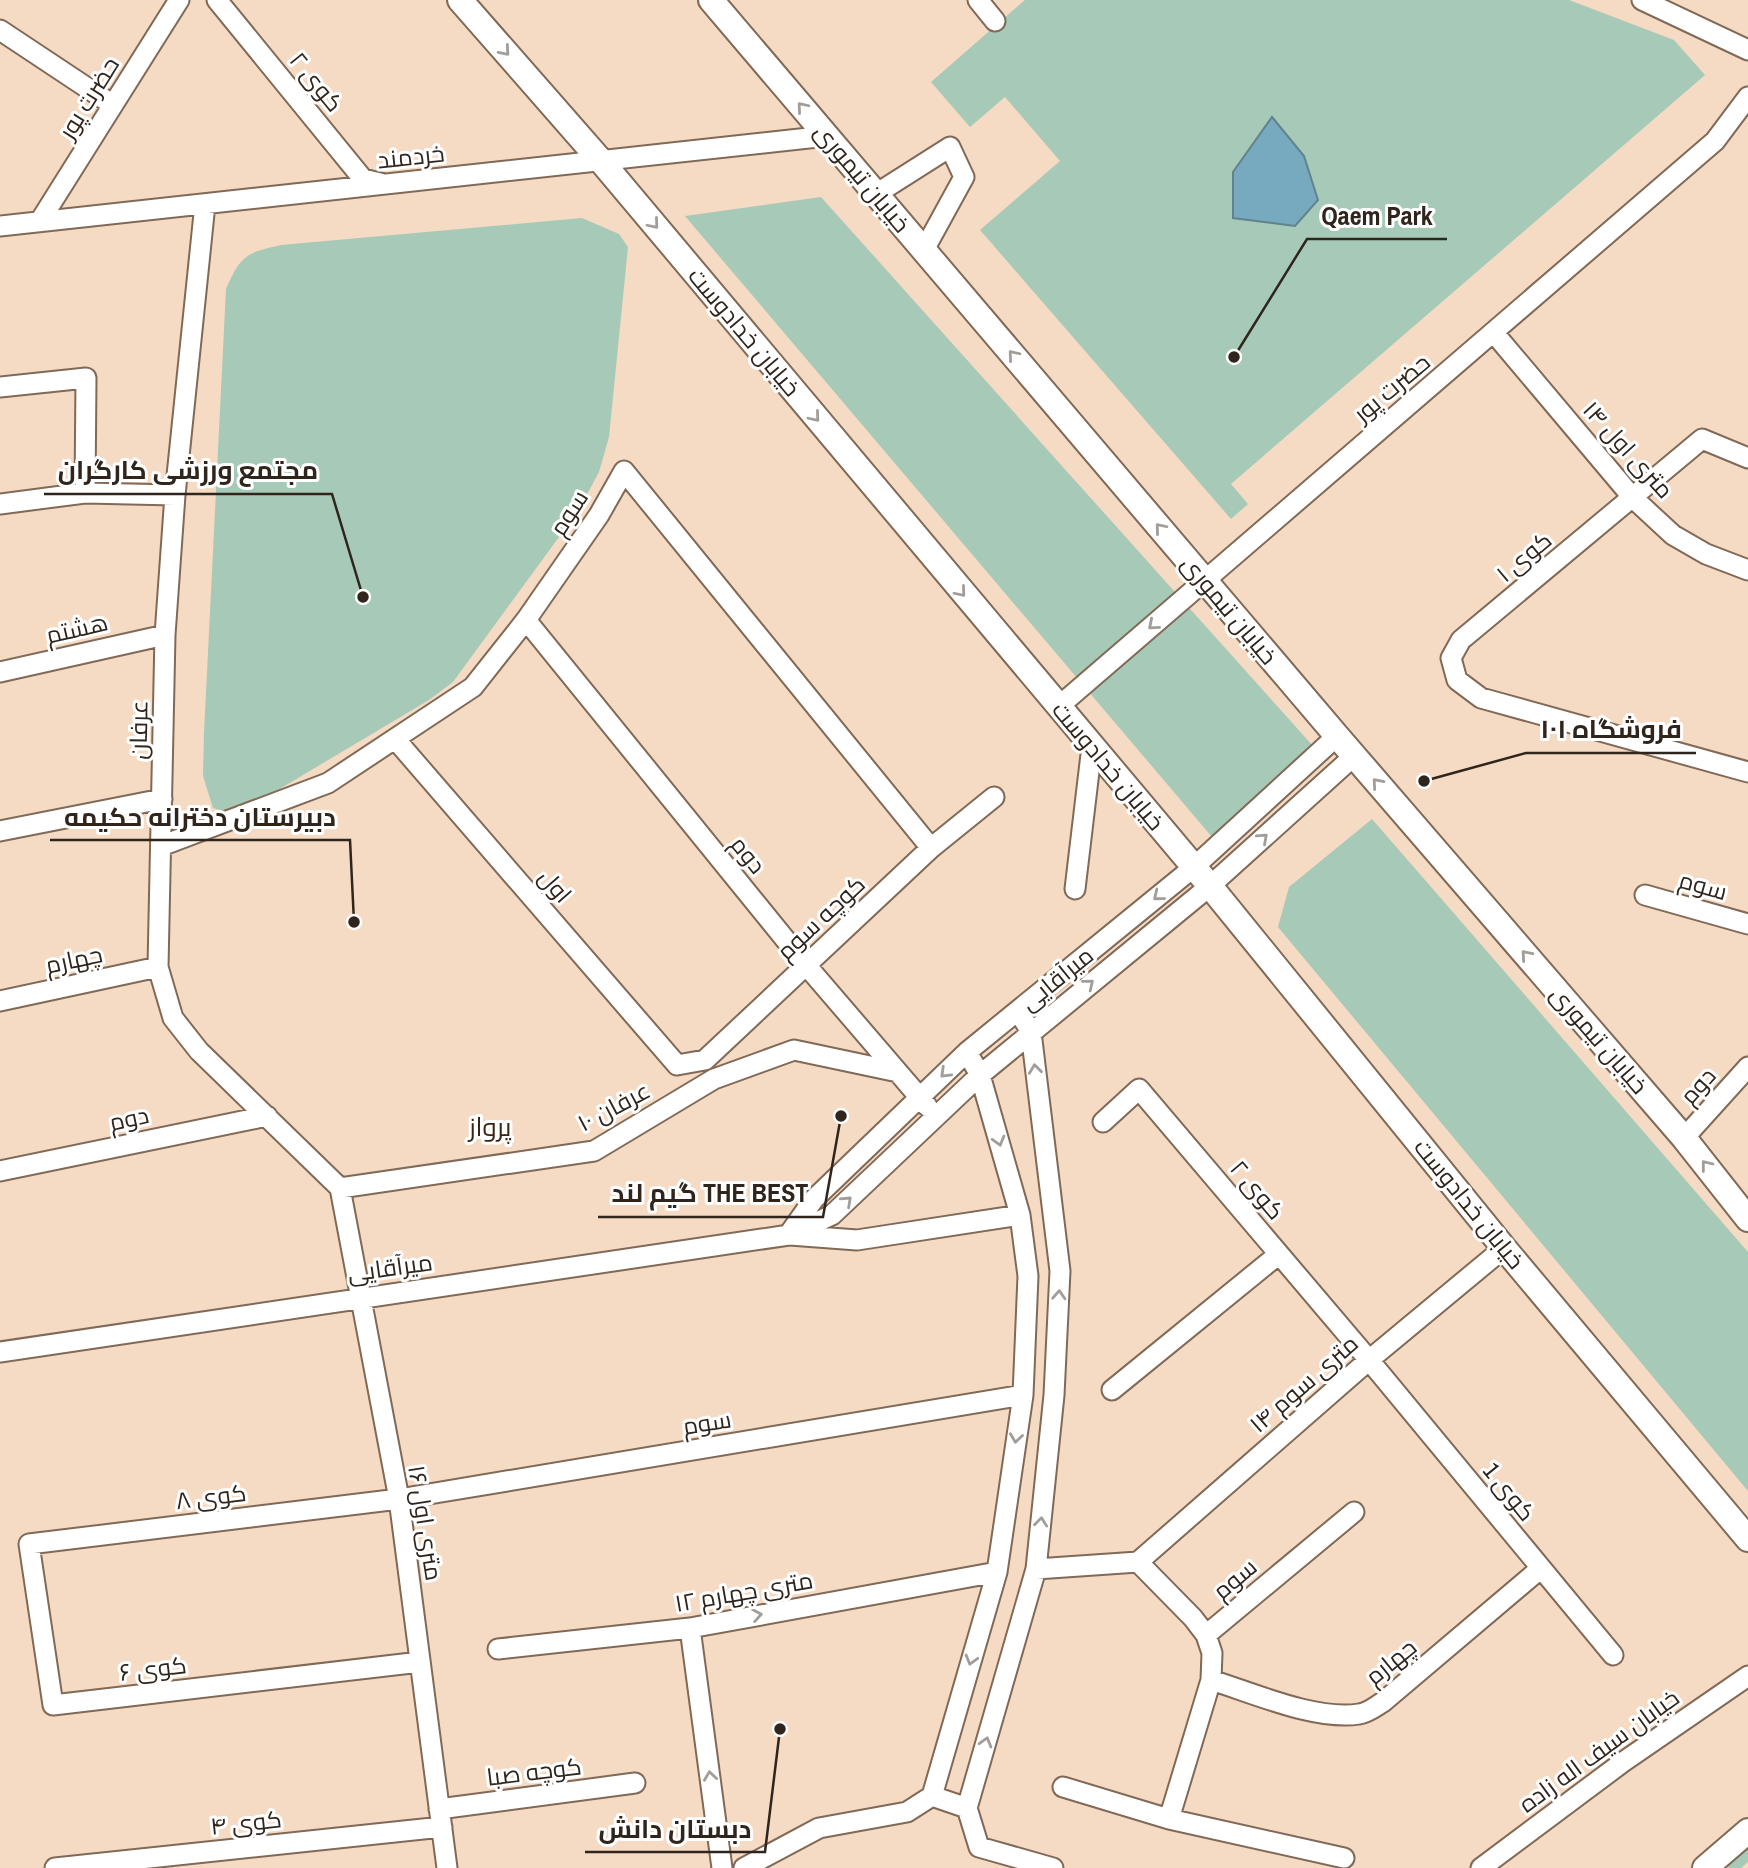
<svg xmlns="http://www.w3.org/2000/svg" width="1748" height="1868" font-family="'Archivo Narrow',Cairo,sans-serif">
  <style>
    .green { fill: #a6cab7 }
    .water { fill: #77aabe; stroke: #61828e; stroke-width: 2 }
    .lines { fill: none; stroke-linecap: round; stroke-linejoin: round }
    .minor-casing { stroke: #806956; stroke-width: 23 }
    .major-casing { stroke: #806956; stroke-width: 28 }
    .minor { stroke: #fff; stroke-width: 19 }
    .major { stroke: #fff; stroke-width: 24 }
    .oneway { stroke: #a19d99 }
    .labels { text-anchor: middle; stroke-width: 6; stroke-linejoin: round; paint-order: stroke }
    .street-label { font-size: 24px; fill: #2f251d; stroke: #fff }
    .neighbourhood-label { font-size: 26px; fill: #392513; stroke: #fff }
    .leader { fill: none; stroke: #2f251d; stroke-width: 2.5 }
    .callout-dot { fill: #2f251d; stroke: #fff; stroke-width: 2.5 }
    .callout-label { font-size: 26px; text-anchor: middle; font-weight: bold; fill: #2f251d; stroke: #fff; stroke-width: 6; stroke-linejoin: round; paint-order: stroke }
  </style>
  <rect width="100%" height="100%" fill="#f5dac4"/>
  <path class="green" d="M1025,0H1569L1674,40L1705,75L1231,484L1248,504L1231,519L980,230L1060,161L1005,97L970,127L931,82Z
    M821,197L1312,745L1212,837L685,216Z
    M582,218L619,234L628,247L609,437L599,472L578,511L453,682L429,700L266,797L233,814L213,808L203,776L204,733L226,289C241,255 246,253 281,245Z
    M1372,819L1748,1252V1491L1278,927L1289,887Z
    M1748,1831V1862L1741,1868H1729L1720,1858Z"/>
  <path class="water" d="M1272,117L1304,156L1318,200L1295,226L1233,218V172Z"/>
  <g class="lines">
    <defs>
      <path id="minor" d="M217,0L363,179L380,183
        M978,0L995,21
        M1642,0L1748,50
        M0,30L113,105
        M876,194L950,147L964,177L924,250
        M205,204L175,495L165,635L158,967L173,1018L199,1051L340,1188
        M40,221L179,0
        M0,226L827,136
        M1494,333L1633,498L1673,535L1706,554L1748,570
        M0,387L86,378L85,493
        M1748,458L1702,439L1461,640L1451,658L1457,680L1481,698L1748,772
        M0,504L85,493L175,495
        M526,620L806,965L927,1106
        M0,672L165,635
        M1058,707L1715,141L1748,97
        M396,740L677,1065L705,1060L931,848L994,797
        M0,831L162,799
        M161,846L328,783L473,687L526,620L599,515L624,471L931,848
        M1075,889L1092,746
        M1645,895L1748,924
        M0,1001L158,967
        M1018,1011L1031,1032L1060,1271L1054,1395L1036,1569L967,1808L979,1847L1053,1868
        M1103,1122L1139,1089L1369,1360L1613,1655
        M1684,1138L1748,1067
        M0,1171L267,1116
        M340,1188L399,1499L447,1868
        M340,1188L594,1151L714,1079L794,1050L898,1072
        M789,1234L814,1199L967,1052L1194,867L1337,736
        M790,1235L857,1240L1020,1215
        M0,1352L789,1235L832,1215L980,1075L1210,886L1354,756
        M1112,1390L1279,1254
        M1138,1562L1369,1360L1504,1248
        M1036,1569L1138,1562L1193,1618L1206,1635L1354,1512
        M690,1628L722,1868
        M1206,1635L1212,1653L1211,1680C1253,1693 1316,1721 1359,1714C1368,1713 1376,1706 1383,1702L1540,1569
        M498,1649L690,1628L997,1572
        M420,1662L53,1705L29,1544L399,1499L1023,1395
        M1063,1787L1169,1819L1344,1858
        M932,1796L997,1572L1023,1395L1028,1276L1020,1215L980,1075L967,1052
        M439,1809L635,1783
        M1169,1819L1211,1680
        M55,1868L442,1827
        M744,1868L819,1828L907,1812L932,1796L967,1808
        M1481,1868L1623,1762L1748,1676"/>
      <path id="major" d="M460,0L601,161L1210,886L1504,1248L1748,1539
        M711,0L1337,736L1684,1138L1748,1219
        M1705,1868L1748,1831"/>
    </defs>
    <use href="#minor" class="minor-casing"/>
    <use href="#major" class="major-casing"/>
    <use href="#minor" class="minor"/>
    <use href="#major" class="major"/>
  </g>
  <defs><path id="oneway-chevron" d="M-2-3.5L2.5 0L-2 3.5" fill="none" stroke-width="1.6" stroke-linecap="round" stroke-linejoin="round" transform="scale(1.75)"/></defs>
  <g class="oneway">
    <use href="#oneway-chevron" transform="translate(505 51) rotate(49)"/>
    <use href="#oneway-chevron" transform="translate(802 107) rotate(-130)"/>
    <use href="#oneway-chevron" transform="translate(654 224) rotate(50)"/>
    <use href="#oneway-chevron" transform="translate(1013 355) rotate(-130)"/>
    <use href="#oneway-chevron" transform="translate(815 417) rotate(50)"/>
    <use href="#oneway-chevron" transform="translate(1160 528) rotate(-130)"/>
    <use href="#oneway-chevron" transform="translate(961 592) rotate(50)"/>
    <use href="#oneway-chevron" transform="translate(1153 625) rotate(139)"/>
    <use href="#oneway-chevron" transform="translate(1377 783) rotate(-131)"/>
    <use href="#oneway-chevron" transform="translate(1263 838) rotate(-42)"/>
    <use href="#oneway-chevron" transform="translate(1158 896) rotate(141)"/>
    <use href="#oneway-chevron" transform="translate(1526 955) rotate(-131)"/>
    <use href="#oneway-chevron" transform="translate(1089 984) rotate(-39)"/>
    <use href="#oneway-chevron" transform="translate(1035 1069) rotate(-97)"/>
    <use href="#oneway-chevron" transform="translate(945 1073) rotate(136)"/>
    <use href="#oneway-chevron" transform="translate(999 1141) rotate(74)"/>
    <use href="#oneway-chevron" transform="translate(1706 1165) rotate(-128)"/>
    <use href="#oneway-chevron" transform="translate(847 1201) rotate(-43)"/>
    <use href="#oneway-chevron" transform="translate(1059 1295) rotate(-87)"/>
    <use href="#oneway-chevron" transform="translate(1016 1438) rotate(98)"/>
    <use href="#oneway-chevron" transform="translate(1041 1522) rotate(-84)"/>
    <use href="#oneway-chevron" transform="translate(757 1615) rotate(-10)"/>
    <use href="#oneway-chevron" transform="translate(971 1660) rotate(106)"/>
    <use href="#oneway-chevron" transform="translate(986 1742) rotate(-74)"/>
    <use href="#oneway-chevron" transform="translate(710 1776) rotate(-98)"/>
  </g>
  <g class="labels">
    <g class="street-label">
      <text transform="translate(316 82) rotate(51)" y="8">کوی ۲</text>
      <text transform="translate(89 98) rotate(-58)" y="8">حضرت پور</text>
      <text transform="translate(411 157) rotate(-6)" y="8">خردمند</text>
      <text transform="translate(862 178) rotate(50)" y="8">خیابان تیموری</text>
      <text transform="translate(744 332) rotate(50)" y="8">خیابان خدادوست</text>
      <text transform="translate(1392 388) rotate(-40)" y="8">حضرت پور</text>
      <text transform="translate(1628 450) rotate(48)" y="8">۱۴ متری اول</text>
      <text transform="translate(569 513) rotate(-57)" y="8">سوم</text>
      <text transform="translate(1524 557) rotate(-40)" y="8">کوی ۱</text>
      <text transform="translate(1229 610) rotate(50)" y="8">خیابان تیموری</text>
      <text transform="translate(77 629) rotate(-13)" y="8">هشتم</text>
      <text transform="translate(139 730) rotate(-89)" y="8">عرفان</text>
      <text transform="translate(1108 766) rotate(50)" y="8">خیابان خدادوست</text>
      <text transform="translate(748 855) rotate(51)" y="8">دوم</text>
      <text transform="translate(555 886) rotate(49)" y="8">اول</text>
      <text transform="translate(1703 886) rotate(16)" y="8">سوم</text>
      <text transform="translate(821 918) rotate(-43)" y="8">کوچه سوم</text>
      <text transform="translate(74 960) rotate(-12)" y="8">چهارم</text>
      <text transform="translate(1057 979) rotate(-39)" y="8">میرآقایی</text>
      <text transform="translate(1599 1040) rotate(49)" y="8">خیابان تیموری</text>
      <text transform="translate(1698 1086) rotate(-48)" y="8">دوم</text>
      <text transform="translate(614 1107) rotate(-28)" y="8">عرفان ۱۰</text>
      <text transform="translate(129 1119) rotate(-12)" y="8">دوم</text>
      <text transform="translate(1257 1190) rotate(50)" y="8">کوی ۲</text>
      <text transform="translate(1469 1204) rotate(51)" y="8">خیابان خدادوست</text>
      <text transform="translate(390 1268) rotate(-8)" y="8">میرآقایی</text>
      <text transform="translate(1304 1384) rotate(-41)" y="8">۱۴ متری سوم</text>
      <text transform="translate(707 1423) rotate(-9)" y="8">سوم</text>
      <text transform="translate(1509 1492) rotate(51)" y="8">کوی 1</text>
      <text transform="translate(211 1497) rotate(-7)" y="8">کوی ۸</text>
      <text transform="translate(425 1523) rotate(81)" y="8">۱۶ متری اول</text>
      <text transform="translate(1235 1579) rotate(-40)" y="8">سوم</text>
      <text transform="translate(744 1592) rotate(-10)" y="8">۱۲ متری چهارم</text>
      <text transform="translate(1391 1662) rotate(-39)" y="8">چهارم</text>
      <text transform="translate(153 1669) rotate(-7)" y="8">کوی ۶</text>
      <text transform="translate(1599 1751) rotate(-36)" y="8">خیابان سیف اله زاده</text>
      <text transform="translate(534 1772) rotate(-7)" y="8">کوچه صبا</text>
      <text transform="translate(246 1823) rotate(-6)" y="8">کوی ۴</text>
    </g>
    <g class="neighbourhood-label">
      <text x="490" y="1136">پرواز</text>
    </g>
  </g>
  <path class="leader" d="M1234 357L1307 239H1447M363 597L332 494H44M1424 781L1526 753H1696M354 922L350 840H50M841 1116L823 1217H598M780 1729L765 1852H585"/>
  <g class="callout-dot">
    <circle cx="1234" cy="357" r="7"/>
    <circle cx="363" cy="597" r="7"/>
    <circle cx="1424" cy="781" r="7"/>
    <circle cx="354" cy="922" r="7"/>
    <circle cx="841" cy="1116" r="7"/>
    <circle cx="780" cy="1729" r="7"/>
  </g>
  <g class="callout-label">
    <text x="1377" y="225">Qaem Park</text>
    <text x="188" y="479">مجتمع ورزشی کارگران</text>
    <text x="1611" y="738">فروشگاه ۱۰۱</text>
    <text x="200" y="826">دبیرستان دخترانه حکیمه</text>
    <text x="710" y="1202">گیم لند THE BEST</text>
    <text x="675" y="1838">دبستان دانش</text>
  </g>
</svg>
